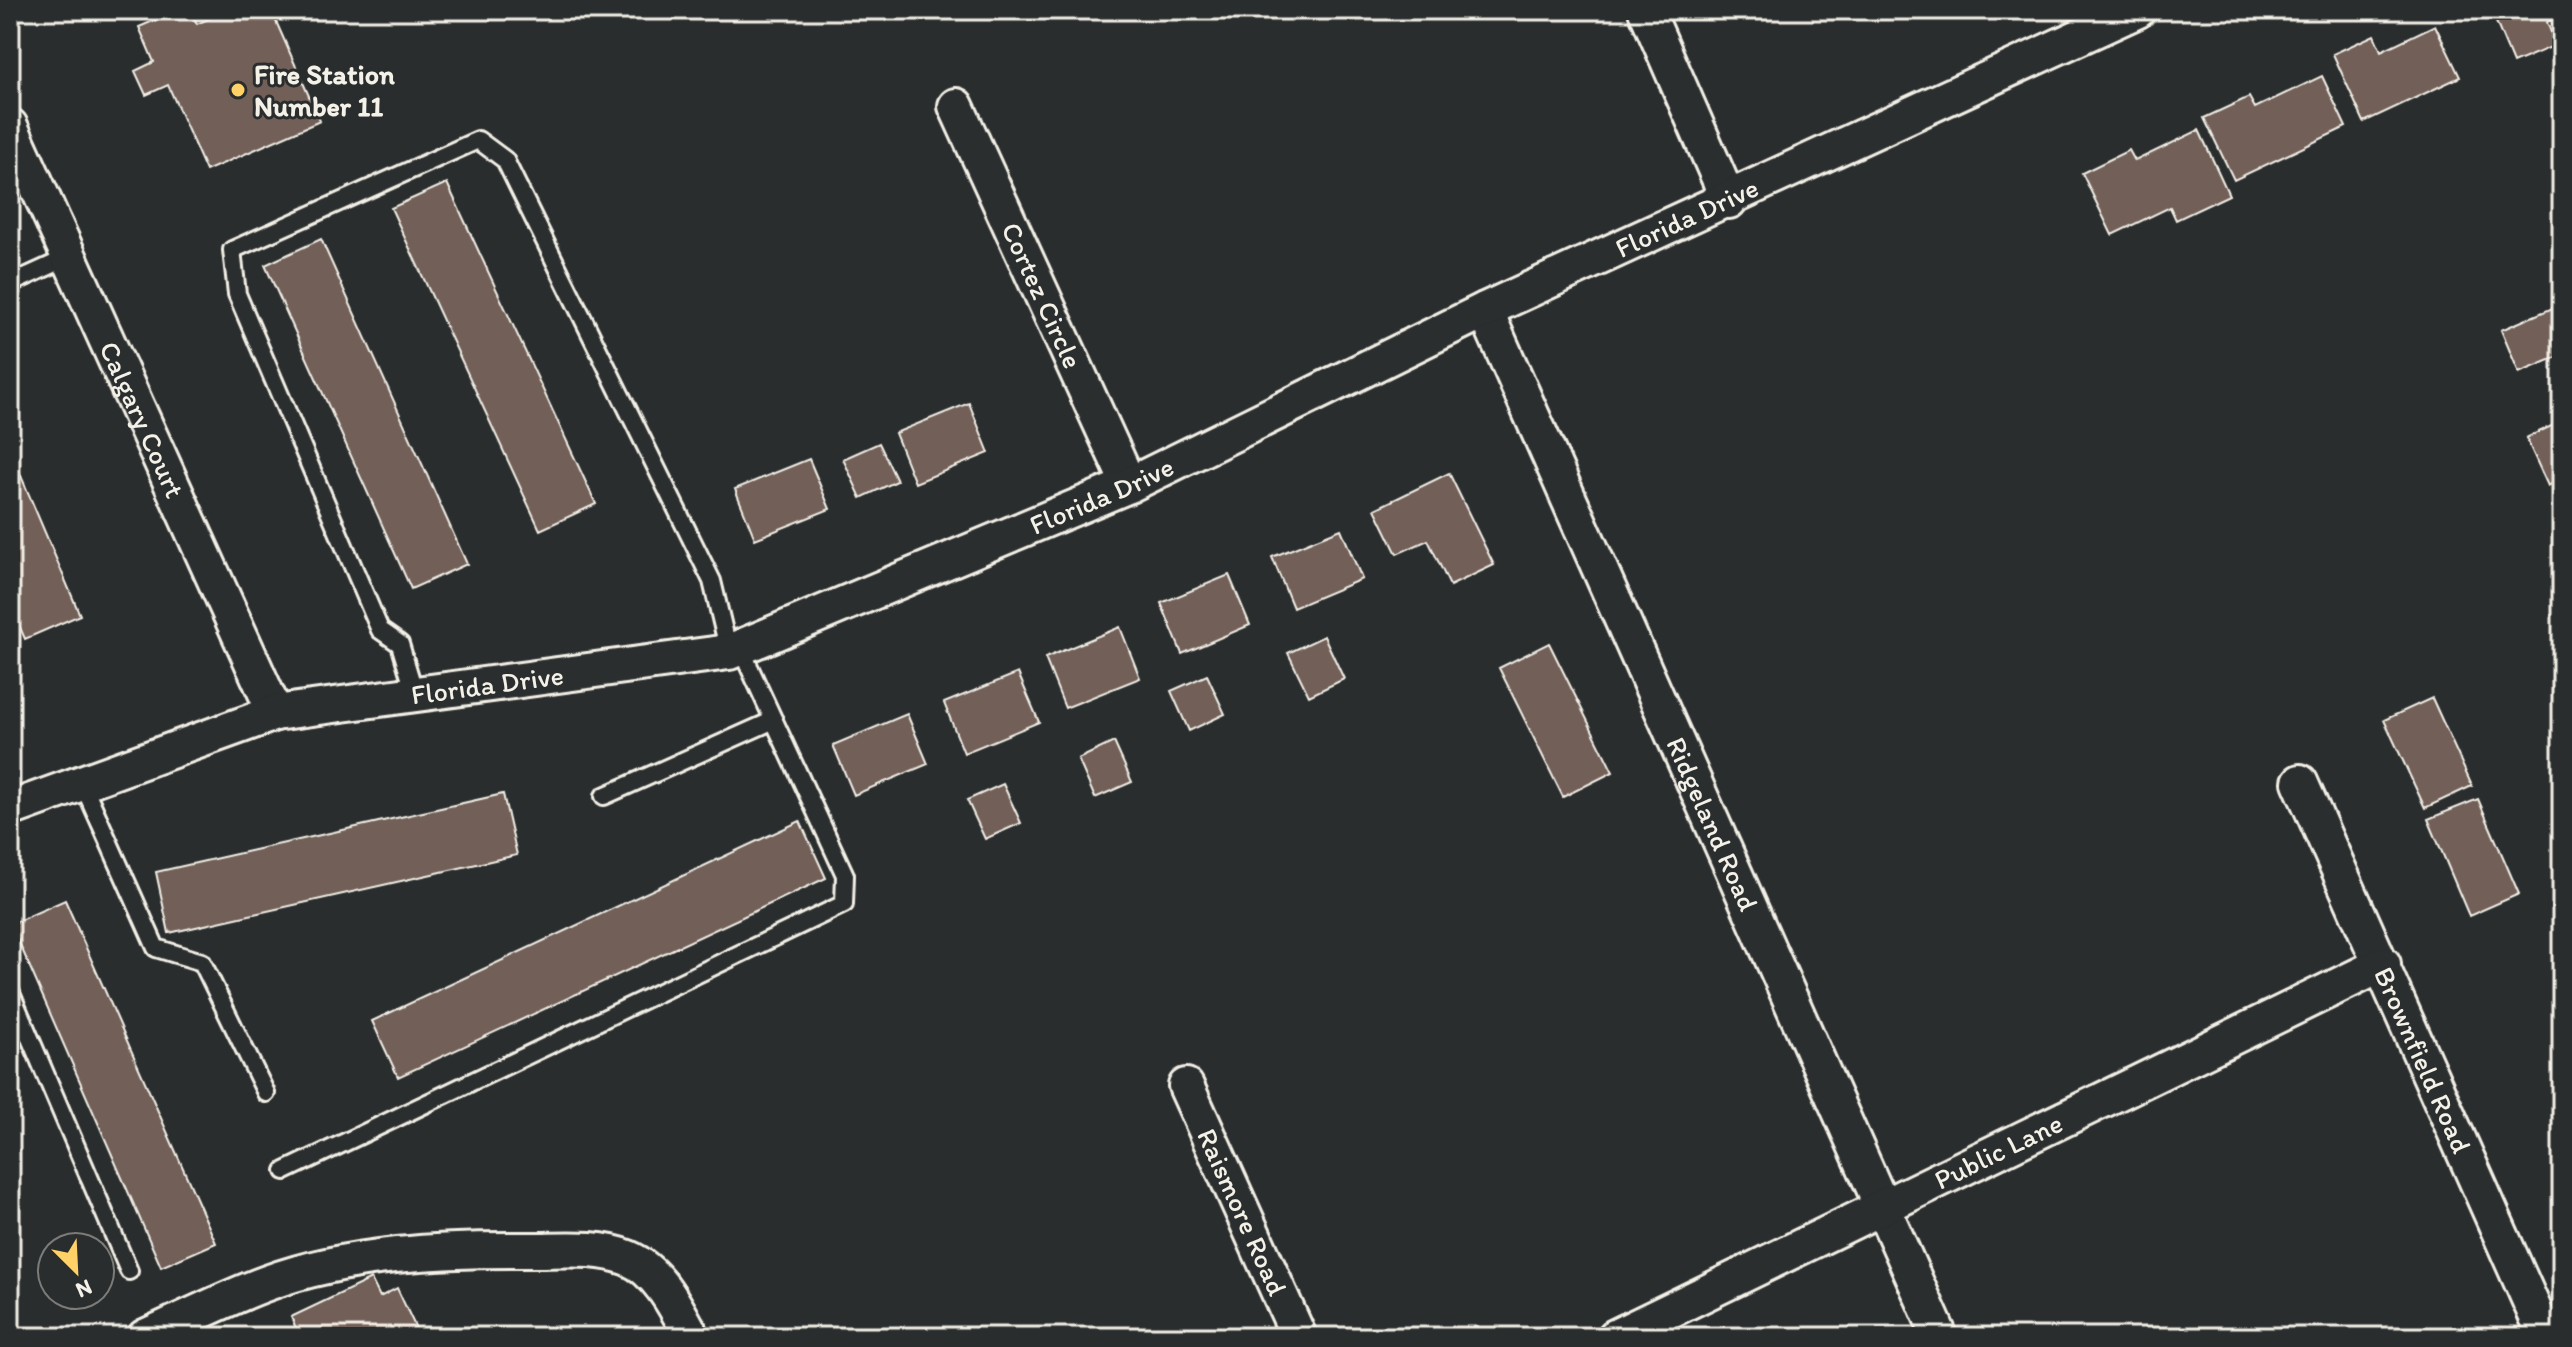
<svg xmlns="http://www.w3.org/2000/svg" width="2572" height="1347" font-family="Itim,sans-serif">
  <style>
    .building { fill: #715f59; stroke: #f4f1e8; stroke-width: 2 }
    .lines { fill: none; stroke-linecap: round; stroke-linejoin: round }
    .service-casing { stroke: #f4f1e8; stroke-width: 22 }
    .minor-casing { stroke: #f4f1e8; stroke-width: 40 }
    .service { stroke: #2a2d2e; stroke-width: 16 }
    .minor { stroke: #2a2d2e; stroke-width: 34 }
    .poi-dot { fill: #ffd166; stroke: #2a2d2e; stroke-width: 3 }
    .labels { text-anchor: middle; stroke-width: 6; stroke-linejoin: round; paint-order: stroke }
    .poi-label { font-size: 28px; font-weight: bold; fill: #f4f1e8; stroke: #2a2d2e; text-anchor: start }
    .street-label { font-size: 28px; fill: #f4f1e8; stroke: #2a2d2e }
  </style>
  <rect width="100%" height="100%" fill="#2a2d2e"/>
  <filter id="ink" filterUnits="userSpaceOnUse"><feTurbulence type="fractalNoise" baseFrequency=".0125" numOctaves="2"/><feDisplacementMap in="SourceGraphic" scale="16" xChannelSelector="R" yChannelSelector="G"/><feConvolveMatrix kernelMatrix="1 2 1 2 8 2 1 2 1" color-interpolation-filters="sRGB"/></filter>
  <g filter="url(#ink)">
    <path class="building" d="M179,10H191L197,24L228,10H271L320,121L206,171L168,85L146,95L135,71L154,62L139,27Z
      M2491,10H2553L2556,18L2547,22L2556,45L2513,63Z
      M2435,25L2460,77L2364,122L2333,54L2374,35L2381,51Z
      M2322,76L2346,127L2234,180L2204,118L2249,97L2255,108Z
      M2199,130L2229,195L2176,220L2170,207L2112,235L2082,173L2129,150L2135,161Z
      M447,183L596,504L540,530L391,208Z
      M321,239L467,564L411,589L265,265Z
      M2555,307L2562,324V355L2519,373L2501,330Z
      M969,403L989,453L915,483L895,433Z
      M2562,421V479L2548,486L2526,438Z
      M879,443L897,481L861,498L843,459Z
      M10,450L80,615L25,639L10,605Z
      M809,459L830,509L755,539L735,489Z
      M1449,473L1494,565L1450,586L1428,540L1397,554L1375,509Z
      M1341,529L1362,579L1293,608L1272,557Z
      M1229,575L1250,625L1182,654L1161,603Z
      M1120,627L1140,678L1065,708L1045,658Z
      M1324,636L1344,679L1309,696L1288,653Z
      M1549,643L1613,772L1563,797L1499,668Z
      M1018,673L1039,722L964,753L944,703Z
      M1207,675L1225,714L1189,731L1171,691Z
      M2432,698L2472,786L2425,808L2384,720Z
      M907,714L928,764L854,795L833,745Z
      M1114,742L1132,782L1095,798L1078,759Z
      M1003,784L1021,823L985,839L967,800Z
      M503,794L517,855L169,933L156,872Z
      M2478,799L2519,894L2469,916L2428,819Z
      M800,821L826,878L398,1077L372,1021Z
      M65,900L216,1243L161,1267L11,924Z
      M371,1279L380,1297L397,1288L420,1337H300L291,1317Z"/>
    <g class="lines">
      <defs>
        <path id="service" d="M10,284L69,257
          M415,694L400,644L380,630L237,294L232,250L478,140L505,160L712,581L729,652
          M82,782L156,948L202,962L266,1093
          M604,796L774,720
          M10,991L129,1271
          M285,1171L844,904L845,875L740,647"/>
        <g id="minor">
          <path d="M1646,10L1729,201"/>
          <path id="s1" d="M956,106L1129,485"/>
          <path id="s2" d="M10,126L275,713"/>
          <path id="s3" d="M1485,310L1940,1337"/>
          <path id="s4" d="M2300,782L2546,1337"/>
          <path id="s5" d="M10,809L275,713L729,652L1129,485L1485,310L2138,10"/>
          <path id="s6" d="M1186,1086L1299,1337"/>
          <path d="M145,1337C185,1319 226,1298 267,1283C348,1253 446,1249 531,1250C563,1250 598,1246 628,1258C659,1271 677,1309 692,1337"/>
          <path id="s7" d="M1615,1337L2383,964"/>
        </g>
      </defs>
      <use href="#service" class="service-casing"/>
      <use href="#minor" class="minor-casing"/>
      <use href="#service" class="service"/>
      <use href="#minor" class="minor"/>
    </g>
  </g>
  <circle class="poi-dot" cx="238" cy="90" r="8"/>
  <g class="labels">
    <g class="poi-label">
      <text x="254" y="84">Fire Station<tspan x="254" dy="32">Number 11</tspan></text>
    </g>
    <g class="street-label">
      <text dy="10" stroke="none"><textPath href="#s5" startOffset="1792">Florida Drive</textPath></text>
      <text dy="10" stroke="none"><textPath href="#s1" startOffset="208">Cortez Circle</textPath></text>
      <text dy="10" stroke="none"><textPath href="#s2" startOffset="322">Calgary Court</textPath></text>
      <text dy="10" stroke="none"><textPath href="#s5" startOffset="1144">Florida Drive</textPath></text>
      <text dy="10" stroke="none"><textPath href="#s5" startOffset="496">Florida Drive</textPath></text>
      <text dy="10" stroke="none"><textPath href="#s3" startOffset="562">Ridgeland Road</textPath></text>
      <text dy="10" stroke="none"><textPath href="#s4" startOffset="304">Brownfield Road</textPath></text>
      <text dy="10" stroke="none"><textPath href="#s7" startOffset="426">Public Lane</textPath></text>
      <text dy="10" stroke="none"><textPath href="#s6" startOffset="138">Raismore Road</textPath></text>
    </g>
  </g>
  <rect width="2572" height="1347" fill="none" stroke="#2a2d2e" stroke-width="40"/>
  <rect x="20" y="20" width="2532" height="1307" fill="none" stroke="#f4f1e8" stroke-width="3" filter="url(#ink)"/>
  <g transform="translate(76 1271) rotate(156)"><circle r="38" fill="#2a2d2e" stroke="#7b7b78" stroke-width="2"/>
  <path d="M0-6L14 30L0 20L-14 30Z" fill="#ffd166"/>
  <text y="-12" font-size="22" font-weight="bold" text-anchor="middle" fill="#f4f1e8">N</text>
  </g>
</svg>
